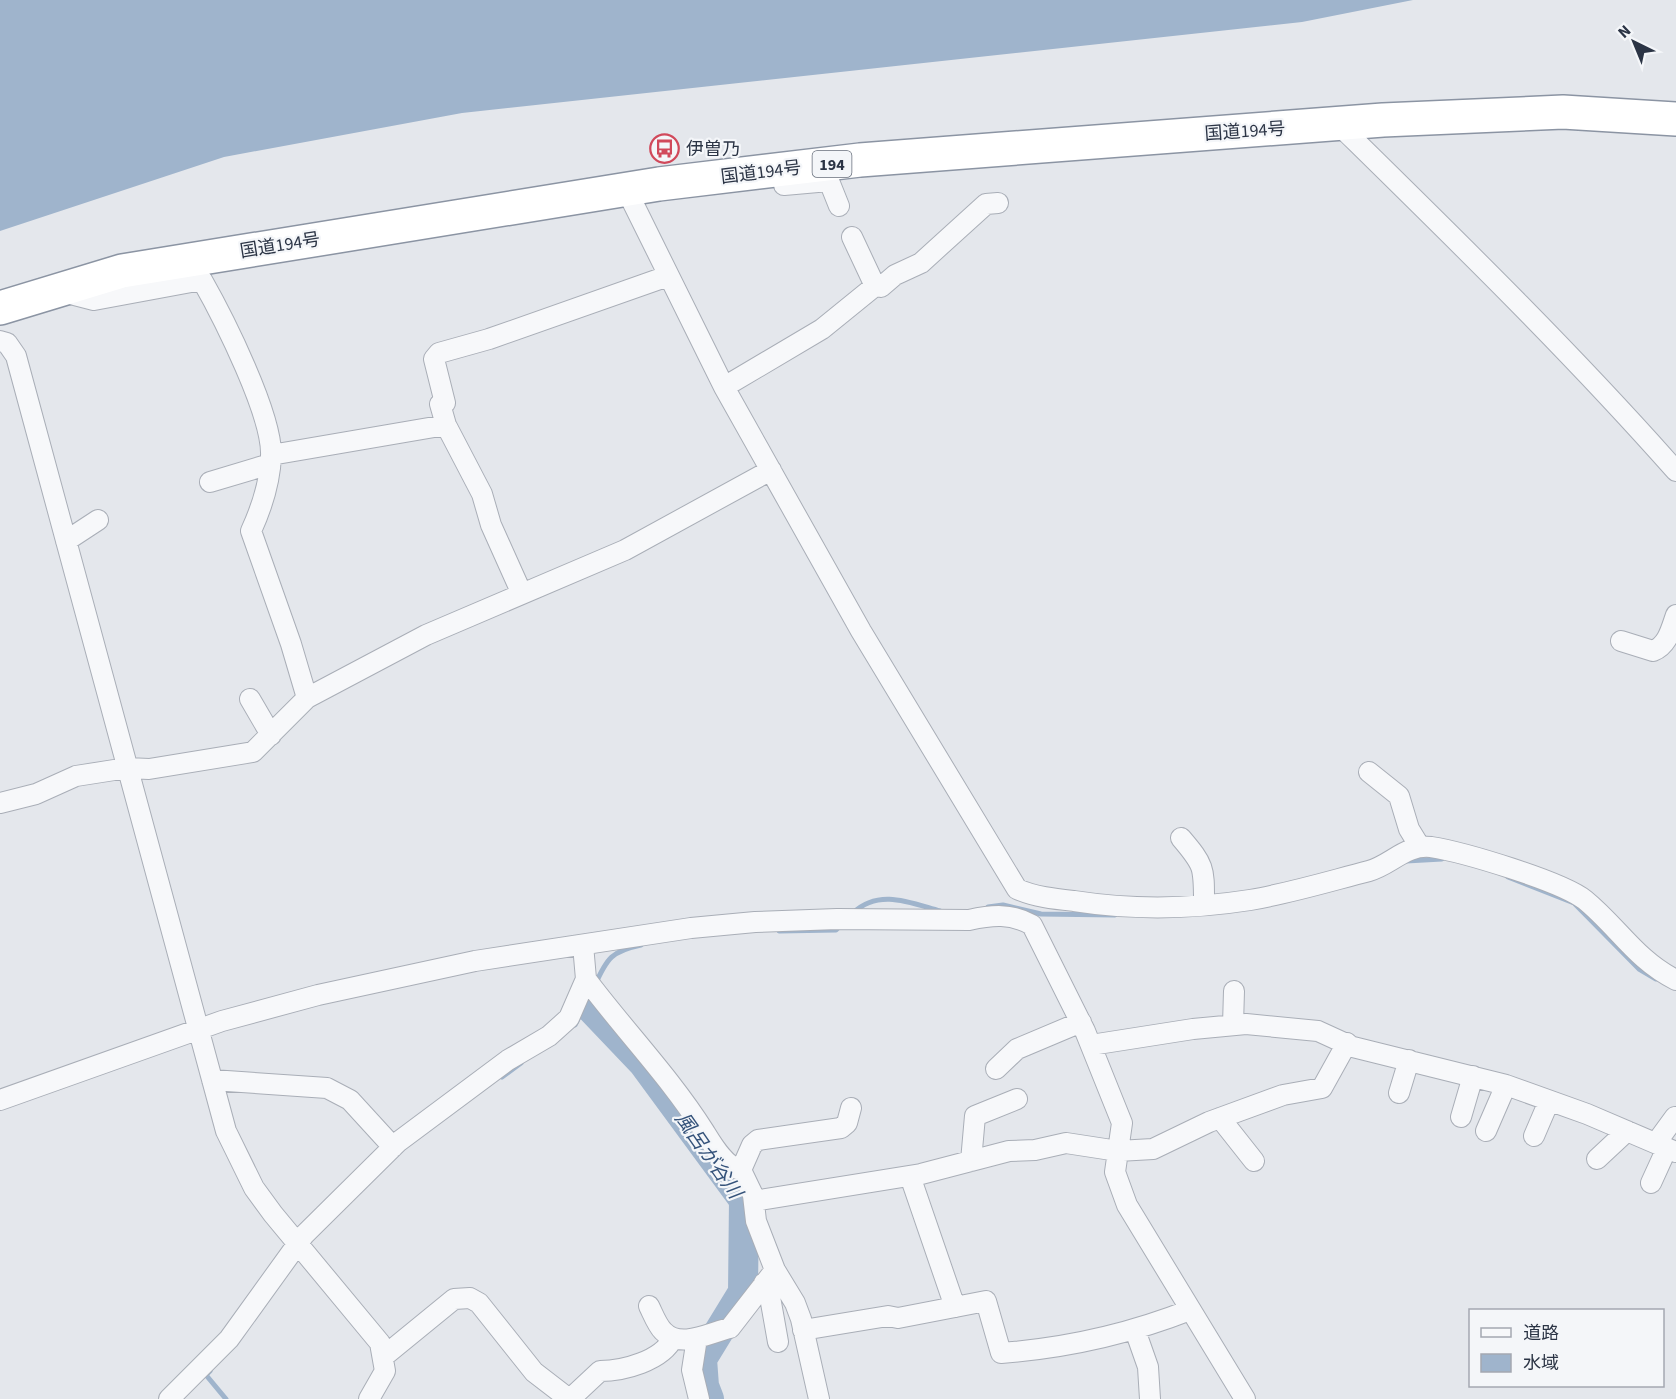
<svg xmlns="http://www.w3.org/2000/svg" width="1676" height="1399" font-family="'Source Sans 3','Noto Sans JP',sans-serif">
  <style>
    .water { fill: #9fb4cc }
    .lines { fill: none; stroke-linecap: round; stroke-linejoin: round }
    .stream { stroke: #9fb4cc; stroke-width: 5 }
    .river { stroke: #9fb4cc; stroke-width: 30 }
    .minor-casing { stroke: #a9aeb7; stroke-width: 22 }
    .trunk-casing { stroke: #8b94a3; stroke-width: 36 }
    .minor { stroke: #f7f8fa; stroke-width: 20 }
    .trunk { stroke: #fff; stroke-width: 33 }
    .labels { text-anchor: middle; stroke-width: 4.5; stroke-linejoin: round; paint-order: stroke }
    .shield { fill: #f4f6f9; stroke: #676e7b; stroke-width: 1.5 }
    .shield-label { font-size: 16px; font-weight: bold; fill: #2b3445 }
    .street-label { font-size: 18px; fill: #2b3445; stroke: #f4f6f9 }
    .poi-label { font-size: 18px; fill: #2b3445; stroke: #f4f6f9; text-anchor: start }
    .water-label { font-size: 20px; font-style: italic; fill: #34527a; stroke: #f4f6f9 }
  </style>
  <rect width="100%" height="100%" fill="#e4e7ec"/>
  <path class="water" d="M0,0H1413L1302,22L462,113L224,157L0,231Z"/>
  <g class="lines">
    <path class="stream" d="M1406,861L1442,859
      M1508,877L1574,903L1639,969L1656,979
      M988,907L1003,905L1041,914L1115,915
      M853,913C879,888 911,903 940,911
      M779,931L836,930L842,924
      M595,985C607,958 612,951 641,945
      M575,1025L591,993
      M502,1077L521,1063
      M210,1371L206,1375L226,1399"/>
    <path class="river" d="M586,1003L644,1064L744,1200L743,1292L702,1359L704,1386L709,1399"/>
    <defs>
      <path id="minor" d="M1338,124C1453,237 1569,350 1676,471
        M784,185L829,181L839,206
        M626,189L724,387L861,631L1017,889C1035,897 1055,899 1074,901C1132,910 1193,909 1250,900C1291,893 1330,881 1369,871C1391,865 1406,844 1431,847C1463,852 1561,881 1585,900C1618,927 1636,960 1676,980
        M852,237L875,286L881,287L895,275L921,263L986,204L998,203
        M63,292L94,300L202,280C223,317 273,416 271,456C270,482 262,507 251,531L291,644L307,698
        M0,341L7,343L16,356L226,1131L254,1188L273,1214L380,1343L385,1371L369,1399
        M724,387L822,329L875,286
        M271,455L446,425
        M210,482L270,464
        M66,541L98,520
        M522,594L491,525L482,494L446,425L440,404L445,403L434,359L439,353L489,339L668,276
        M1621,641L1653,651C1668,645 1671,629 1676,615
        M250,699L271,735
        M1369,772L1399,796L1409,829L1420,847
        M0,803L36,794L76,776L127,768L149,769L253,752L307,698L426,635L625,550L771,470
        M1181,838C1205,866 1204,868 1204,904
        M586,979C625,1031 669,1076 704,1131C712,1144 725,1167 741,1170L753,1195L756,1221L775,1270L795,1303L801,1319L819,1399
        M1233,1025L1234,991
        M1091,1045L1193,1029L1246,1024L1318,1031L1353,1047L1506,1085L1587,1114L1676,1152
        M996,1069L1017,1049L1081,1022
        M212,1080L327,1088L350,1100L393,1147
        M1399,1093L1409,1060
        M0,1100L222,1021L318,995L475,961L691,928L755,922L837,919L969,920C992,915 1011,913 1032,925L1085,1031L1122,1123L1115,1172L1127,1205L1245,1399
        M1461,1117L1473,1076
        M1220,1118L1254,1161
        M1486,1131L1506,1085
        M1534,1136L1549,1101
        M1656,1143L1675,1117
        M1597,1159L1627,1131
        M971,1161L975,1116L1017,1099
        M741,1170L752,1145L758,1140L841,1128L847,1123L851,1108
        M910,1176L955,1307
        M1651,1183L1667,1148
        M754,1201L921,1174L1009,1151L1035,1150L1066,1143L1118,1151L1153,1149L1209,1122L1283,1095L1322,1088L1347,1043
        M764,1283L770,1297L778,1342
        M649,1306C653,1314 657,1325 663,1331C680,1350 711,1332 730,1328L775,1270
        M803,1330L888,1316L898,1318L986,1301L1001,1353C1067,1348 1129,1334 1190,1310
        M1135,1330L1148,1367L1150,1399
        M697,1338L692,1370L699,1399
        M383,1357L454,1299L470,1298L479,1303L534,1372L569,1399
        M169,1399L229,1339L304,1235L398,1142L508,1060L549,1036L569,1018L586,979L583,945
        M570,1399L600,1371C623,1371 662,1361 673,1338"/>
      <path id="trunk" d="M0,308L122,271L659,184L860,160L1383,120L1563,112L1676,119"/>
    </defs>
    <use href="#minor" class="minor-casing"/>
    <use href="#trunk" class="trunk-casing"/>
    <use href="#minor" class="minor"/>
    <use href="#trunk" class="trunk"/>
  </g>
  <defs>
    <symbol id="bus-ring" viewBox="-11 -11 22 22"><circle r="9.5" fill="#f4f6f9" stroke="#d1495b" stroke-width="1.5"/><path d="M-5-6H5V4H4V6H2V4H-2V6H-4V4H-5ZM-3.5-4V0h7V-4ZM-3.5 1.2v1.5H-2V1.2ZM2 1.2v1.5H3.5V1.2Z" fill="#d1495b"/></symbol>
  </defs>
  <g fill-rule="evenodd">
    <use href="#bus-ring" x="648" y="132" width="33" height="33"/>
  </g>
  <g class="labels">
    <rect class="shield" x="812.5" y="151" width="39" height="26" rx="4.5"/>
    <g class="shield-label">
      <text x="832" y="170">194</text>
    </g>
    <g class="street-label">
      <text transform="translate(1245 131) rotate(-4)" y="6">国道194号</text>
      <text transform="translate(761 172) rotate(-7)" y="6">国道194号</text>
      <text transform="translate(280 245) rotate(-9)" y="6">国道194号</text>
    </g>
    <g class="poi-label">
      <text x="686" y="155">伊曽乃</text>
    </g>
    <g class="water-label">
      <text transform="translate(709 1155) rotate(55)" y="7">風呂が谷川</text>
    </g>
  </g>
  <rect x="1469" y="1309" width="195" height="78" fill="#f4f6f9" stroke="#a4a8b1" stroke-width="1.5"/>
  <rect x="1481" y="1328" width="30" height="9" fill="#f7f8fa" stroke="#a4a8b1" stroke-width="1.5"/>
  <text x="1523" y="1339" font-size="18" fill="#2b3445">道路</text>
  <rect x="1481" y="1354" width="30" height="18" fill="#9fb4cc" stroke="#a4a8b1" stroke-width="1.5"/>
  <text x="1523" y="1369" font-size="18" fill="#2b3445">水域</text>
  <g transform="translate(1634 42) rotate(317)" stroke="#f4f6f9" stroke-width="4.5" paint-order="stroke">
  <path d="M0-4.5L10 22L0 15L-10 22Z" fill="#2b3445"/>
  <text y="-9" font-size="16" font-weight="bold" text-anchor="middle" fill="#2b3445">N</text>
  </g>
</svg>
